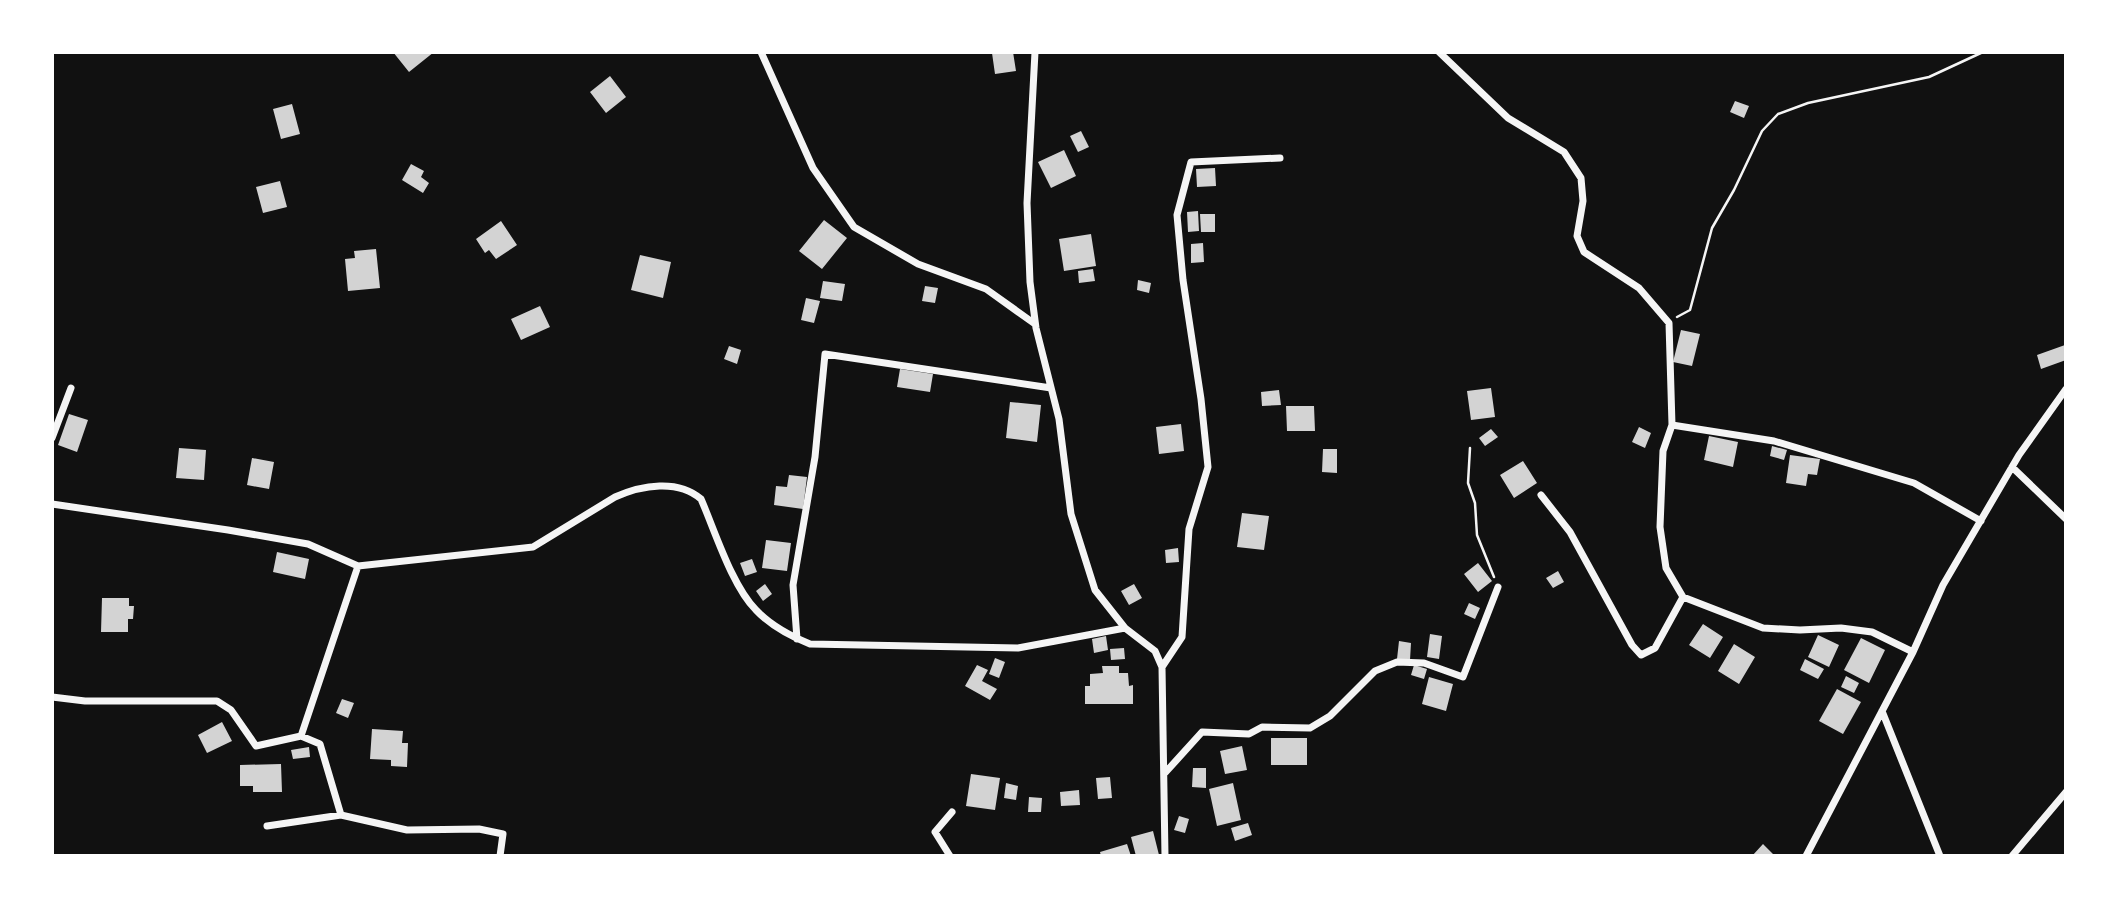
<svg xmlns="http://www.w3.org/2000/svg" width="2118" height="908" font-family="Quicksand,sans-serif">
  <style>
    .building { fill: #d3d3d3 }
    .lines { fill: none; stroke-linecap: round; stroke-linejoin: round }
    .path { stroke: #f5f5f5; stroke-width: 2.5 }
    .minor { stroke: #f5f5f5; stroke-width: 7 }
  </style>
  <rect width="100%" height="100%" fill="#111"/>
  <path class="building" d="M393,52H434L409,72Z
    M993,52H1013L1016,71L995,74L992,53Z
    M610,76L626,97L606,113L590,92Z
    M1735,101L1749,106L1744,118L1730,112Z
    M292,104L300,134L281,139L273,109Z
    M1081,131L1089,147L1078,152L1070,136Z
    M1064,150L1076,176L1051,188L1038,162Z
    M411,164L424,171L421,177L429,183L423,193L402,180Z
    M1215,168L1216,186L1197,187L1196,169Z
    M280,181L287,207L263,213L256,187Z
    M1198,211L1199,231L1188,232L1187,212Z
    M1200,214H1215V232H1201Z
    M824,220L847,238L822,269L799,251Z
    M501,221L517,245L496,259L489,250L485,253L476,239Z
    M1091,234L1096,266L1064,271L1059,239Z
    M1203,243L1204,262L1191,263V244Z
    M376,249L380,288L348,291L345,259L355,258L354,251Z
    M640,255L671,262L663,298L631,290Z
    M1093,269L1095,281L1079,283L1078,271Z
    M1138,280L1151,283L1149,293L1137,290Z
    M823,281L845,284L842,301L820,298Z
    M925,286L938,288L935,303L922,301Z
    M806,298L820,301L814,323L801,320Z
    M540,306L550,327L521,340L511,319Z
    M1681,330L1700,334L1692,366L1673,362Z
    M2065,345L2066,360L2041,369L2037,355Z
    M729,346L741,350L737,364L724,359Z
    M900,369L933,374L930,392L897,387Z
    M1491,388L1495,417L1471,420L1467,391Z
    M1279,390L1281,405L1262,406L1261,392Z
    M1010,402L1041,405L1037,442L1006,438Z
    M1286,406H1314L1315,431H1287Z
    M69,414L88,420L77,452L58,445Z
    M1181,424L1184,451L1159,454L1156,427Z
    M1639,427L1651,433L1645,448L1632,442Z
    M1491,429L1498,437L1485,446L1479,438Z
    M1709,436L1738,442L1733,467L1704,460Z
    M1772,446L1787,450L1784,460L1770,456Z
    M179,448L206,450L204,480L176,478Z
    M1323,449H1337V473L1322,472Z
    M1790,455L1820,459L1817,475L1808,474L1806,486L1786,483Z
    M252,458L274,462L269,489L247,485Z
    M1523,461L1537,483L1514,498L1500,475Z
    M789,475L807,477L803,509L774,505L776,486L787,487Z
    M1242,513L1269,516L1264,550L1237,547Z
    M766,540L791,543L787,571L762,568Z
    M1178,548L1179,562L1166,563L1165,550Z
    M277,552L309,559L305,579L273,572Z
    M752,559L757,572L745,576L740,563Z
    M1478,563L1492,581L1478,592L1464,574Z
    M1558,571L1564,582L1553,588L1546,578Z
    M765,584L772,594L763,601L756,591Z
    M1134,584L1142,598L1129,605L1121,591Z
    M102,598H129V606H134L133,619H128V632H101Z
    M1469,603L1480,608L1475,619L1464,614Z
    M1703,624L1723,637L1710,658L1689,645Z
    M1430,634L1442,636L1439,659L1427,657Z
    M1818,635L1839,645L1829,667L1808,657Z
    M1106,636L1108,650L1094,653L1092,639Z
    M1861,638L1885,650L1869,683L1844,670Z
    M1399,641L1411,643L1410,660L1397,659Z
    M1734,644L1755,657L1739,684L1718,671Z
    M1124,648L1125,659L1111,660L1110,649Z
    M995,658L1005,662L999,678L989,674Z
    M1805,659L1824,669L1818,679L1800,670Z
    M977,665L988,670L982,681L997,689L990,700L965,686Z
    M1414,665L1427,669L1424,679L1411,675Z
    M1102,666H1119V673H1128L1129,686L1133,685V704H1085V686H1090V674L1103,673Z
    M1846,676L1859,683L1854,693L1841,687Z
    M1429,677L1453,684L1446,711L1422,704Z
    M1837,689L1861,702L1843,734L1819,721Z
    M342,699L354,703L348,718L336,713Z
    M222,722L232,741L207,753L198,735Z
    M372,729L403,731L402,743H408L407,767L391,766V760L370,759Z
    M1271,738H1307V765H1271Z
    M1242,746L1247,770L1225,774L1220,751Z
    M309,747L310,757L293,759L291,750Z
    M281,764L282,792H253V786H240V765Z
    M1193,768H1206V788L1192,787Z
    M971,774L1000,778L995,810L966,806Z
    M1110,777L1112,798L1098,799L1096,778Z
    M1006,783L1018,786L1016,800L1004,798Z
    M1233,783L1241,820L1217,826L1209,789Z
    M1079,790L1080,805L1061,806L1060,792Z
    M1029,797L1042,798L1041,812H1028Z
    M1179,816L1189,819L1185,833L1174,830Z
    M1248,823L1252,835L1235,841L1231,828Z
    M1153,831L1159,855L1136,856L1131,837Z
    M1127,844L1131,856H1101L1100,852Z
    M1763,844L1775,856H1752Z"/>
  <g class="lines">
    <path class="path" d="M1677,317L1690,310L1712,228L1734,190L1762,131L1778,114L1808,103L1929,77L1983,52
      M1470,448L1468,483L1475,503L1477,535L1494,577"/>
    <path class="minor" d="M761,52L813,168L854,227L918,264L986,289L1035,324
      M1035,52L1027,203L1030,282L1036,328L1059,419L1071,514L1095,590L1125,628L1155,651L1162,667L1165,856
      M1439,52L1508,118L1564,152L1581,178L1583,201L1577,236L1584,252L1639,288L1669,323L1672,425L1663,451L1660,527L1666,568L1683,597L1763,628L1800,630L1841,628L1872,632L1913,652
      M1672,425L1774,441L1914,483L1981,521
      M52,438L71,388
      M2012,467L2066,519
      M1541,495L1570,532L1632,645L1641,655L1655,648L1683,597
      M52,504L228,530L308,544L358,566L533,547L615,497C642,485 678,479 701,499C715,531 732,586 756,610C771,626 790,636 810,644L1018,648L1125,628
      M797,639L793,585L815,457L825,354L1051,388
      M1162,667L1182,637L1189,529L1208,467L1201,399L1183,280L1177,215L1191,162L1280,158
      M52,697L85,701H217L231,710L256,746L301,736L320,744L341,815
      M1882,711L1940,856
      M301,736L358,566
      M1164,774L1202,732L1249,734L1262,727L1310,728L1330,716L1375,671L1397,662L1424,663L1463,677L1498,587
      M267,826L341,815L407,830L479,829L503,834L500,856
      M950,856L935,832L952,812
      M1806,856L1913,652L1943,585L2019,455L2066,389
      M2012,856L2066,792"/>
  </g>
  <rect width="2118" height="908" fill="none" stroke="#ffffff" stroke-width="108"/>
</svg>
